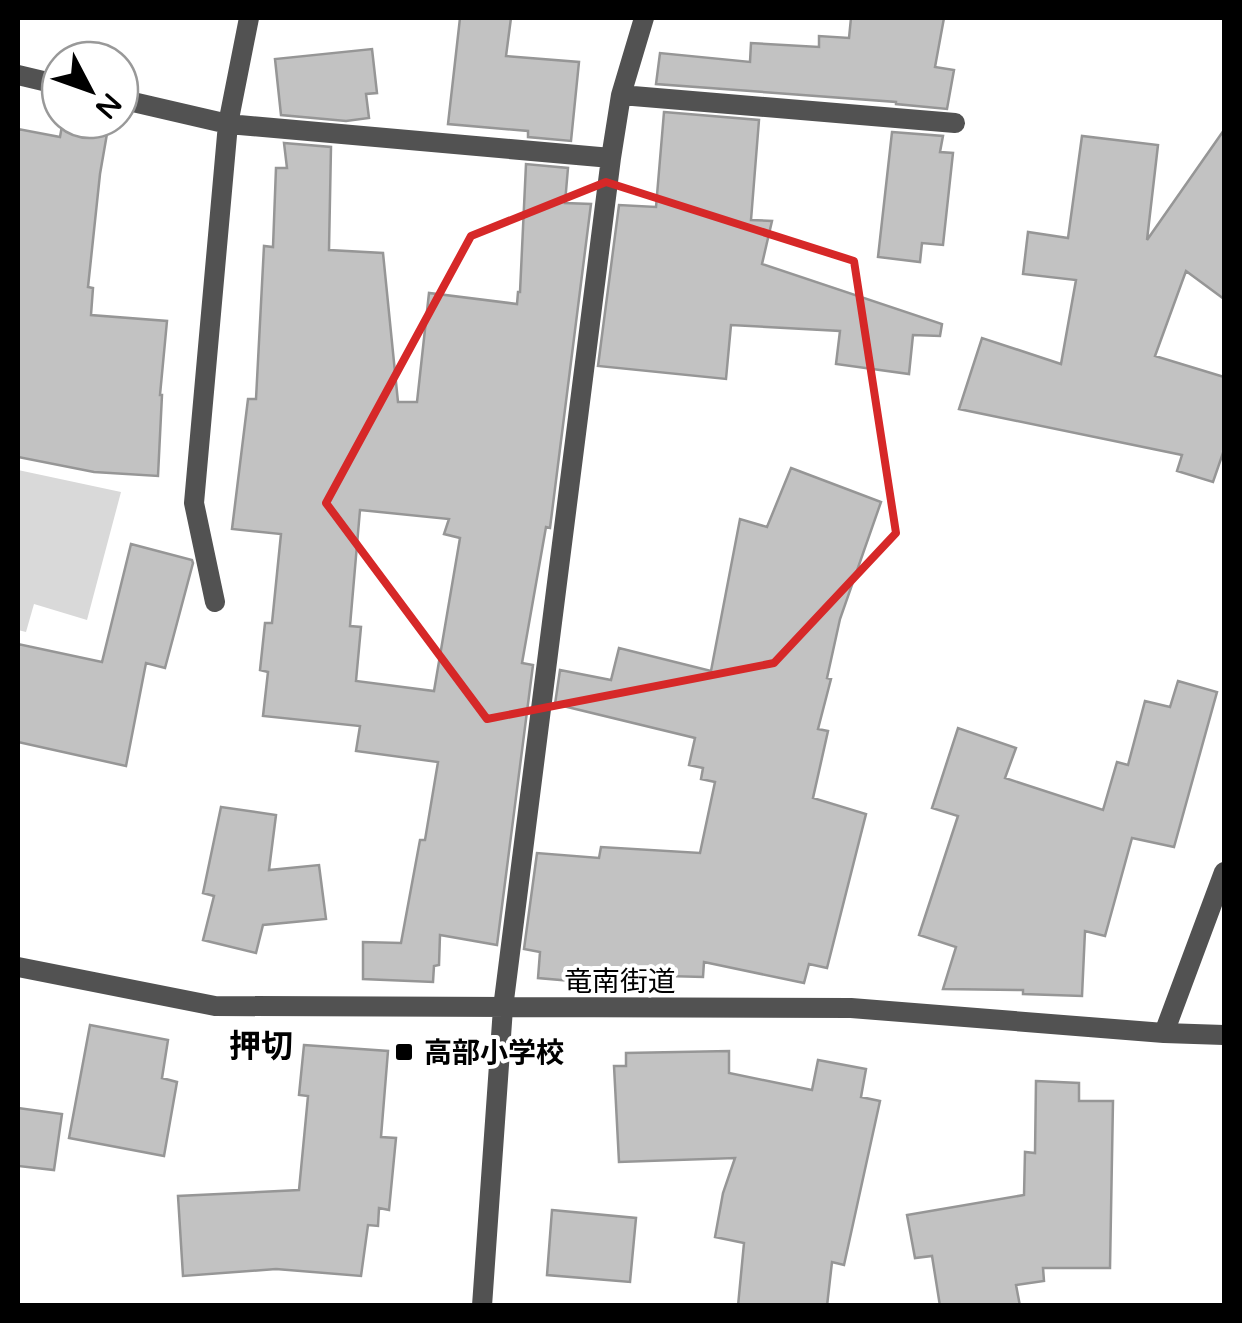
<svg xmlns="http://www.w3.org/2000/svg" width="1242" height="1323" font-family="'Varela Round','Noto Sans JP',sans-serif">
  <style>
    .green { fill: #d9d9d9 }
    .building { fill: #c2c2c2; stroke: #969696; stroke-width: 2.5; fill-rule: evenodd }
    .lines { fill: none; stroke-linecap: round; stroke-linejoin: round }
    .street { stroke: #525252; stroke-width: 20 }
    .marked { fill: none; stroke: #d62828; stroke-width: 8; stroke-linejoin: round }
    .poi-dot { fill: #000; stroke: #fff; stroke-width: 4 }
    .labels { text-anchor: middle; stroke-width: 8; stroke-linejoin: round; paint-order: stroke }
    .street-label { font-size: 28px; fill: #000; stroke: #fff }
    .poi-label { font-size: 28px; font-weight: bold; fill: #000; stroke: #fff; text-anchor: start }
    .quarter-label { font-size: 32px; font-weight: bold; fill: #000; stroke: #fff }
  </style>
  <rect width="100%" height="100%" fill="#fff"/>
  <path class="green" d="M18,470L121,492L87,620L34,604L26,632L18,630Z"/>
  <path class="building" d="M460,18H511L506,56L579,62L571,141L528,137V131L448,124Z
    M851,18H944L935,67L954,70L947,109L896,104V102L656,84L660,53L750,62L751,43L819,47V36L849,38Z
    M372,49L377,93L366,94L369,118L346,121L281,115L275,59Z
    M664,112L759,120L751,220L772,221L762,264L942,324L940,336L913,335L909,374L836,364L840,331L731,325L726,379L598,366L619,205L656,207Z
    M63,120L108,128L100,174L88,287L93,288L91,315L167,321L160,395H162L158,476L94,472L18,457V129L60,137Z
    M1224,130V299L1186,271L1155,356L1224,377V450L1213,482L1177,471L1182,455L959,409L982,338L1061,364L1076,280L1023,274L1028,232L1068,238L1082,136L1158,145L1147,240Z
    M892,132L943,136L940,152L953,153L943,245L922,243L920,262L878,257Z
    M284,143L331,147L329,250L383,253L398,402H417L429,293L517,304L518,292H520L526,164L568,168L565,203L591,204L550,528L546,527L522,663L533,665L497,945L440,935L439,965L434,966L433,982L363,979V942L401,943L420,840H425L438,762L356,751L360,726L263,716L268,672L260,670L265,623H272L281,534L232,529L248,399H256L264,246L273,247L276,168H287ZM360,510L449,519L444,534L460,538L434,691L356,681L361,627L350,626Z
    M791,468L881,502L840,619L827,678L831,679L818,729L828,731L813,798L866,814L827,968L809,964L804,983L704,962L703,977L630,975L629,986L538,978L540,952L524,949L537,853L599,858L601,847L700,853L715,782L701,779L703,768L689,765L695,738L555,704L560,670L611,680L619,648L711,671L740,519L767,527Z
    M131,544L192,560L193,563L165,668L146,663L126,766L18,742V644L102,662Z
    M1178,681L1217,692L1174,847L1132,838L1105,936L1085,931L1082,996L1023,994V990L943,989L956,947L919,935L958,816L932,808L958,728L1016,748L1005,778L1103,810L1117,762L1128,765L1145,701L1170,707Z
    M221,807L276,815L269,870L319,865L326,919L263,925L256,953L203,940L214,896L203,893Z
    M90,1025L168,1040L162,1078L177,1082L164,1156L69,1138Z
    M304,1045L388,1051L381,1137L396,1138L389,1210L379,1208L378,1226L368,1225L361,1276L276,1269L183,1276L178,1196L299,1190L308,1096L299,1095Z
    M729,1051V1073L812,1090L818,1060L866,1069L861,1097L880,1101L844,1265L832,1262L827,1306H738L744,1243L715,1237L723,1193L735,1158L619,1162L614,1066H626V1053Z
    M1036,1081L1079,1083V1101H1113L1110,1268H1043L1044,1281L1016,1285L1020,1306H940L932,1256L915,1258L907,1215L1024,1195L1025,1152L1035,1153Z
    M18,1108L62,1114L54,1170L18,1166Z
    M552,1210L636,1218L630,1282L547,1275Z"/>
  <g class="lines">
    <path class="street" d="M18,75L60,85
      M621,95L955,123
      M120,99L228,124L611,158
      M215,602L194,503L228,124L249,18
      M18,967L215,1006L851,1008L1164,1033L1224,1035
      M1164,1033L1224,872
      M482,1306L503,1008L611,158L621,95L644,18"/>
  </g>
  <path class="marked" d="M606,182L854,261L896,533L774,663L487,719L326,503L471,236Z"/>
  <rect class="poi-dot" x="394" y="1042" width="20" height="20" rx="5"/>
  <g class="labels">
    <g class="street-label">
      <text x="620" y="991">竜南街道</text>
    </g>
    <g class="poi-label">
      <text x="424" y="1062">高部小学校</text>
    </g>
    <g class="quarter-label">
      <text x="261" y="1057">押切</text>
    </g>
  </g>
  <rect width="1242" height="1323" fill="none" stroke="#000000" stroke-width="40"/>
  <g transform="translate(90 90) rotate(131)"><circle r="48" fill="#ffffff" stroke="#999999" stroke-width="2.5"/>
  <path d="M0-8L18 38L0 25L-18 38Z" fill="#000000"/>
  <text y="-15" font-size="28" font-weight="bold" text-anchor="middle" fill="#000000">N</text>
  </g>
</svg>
